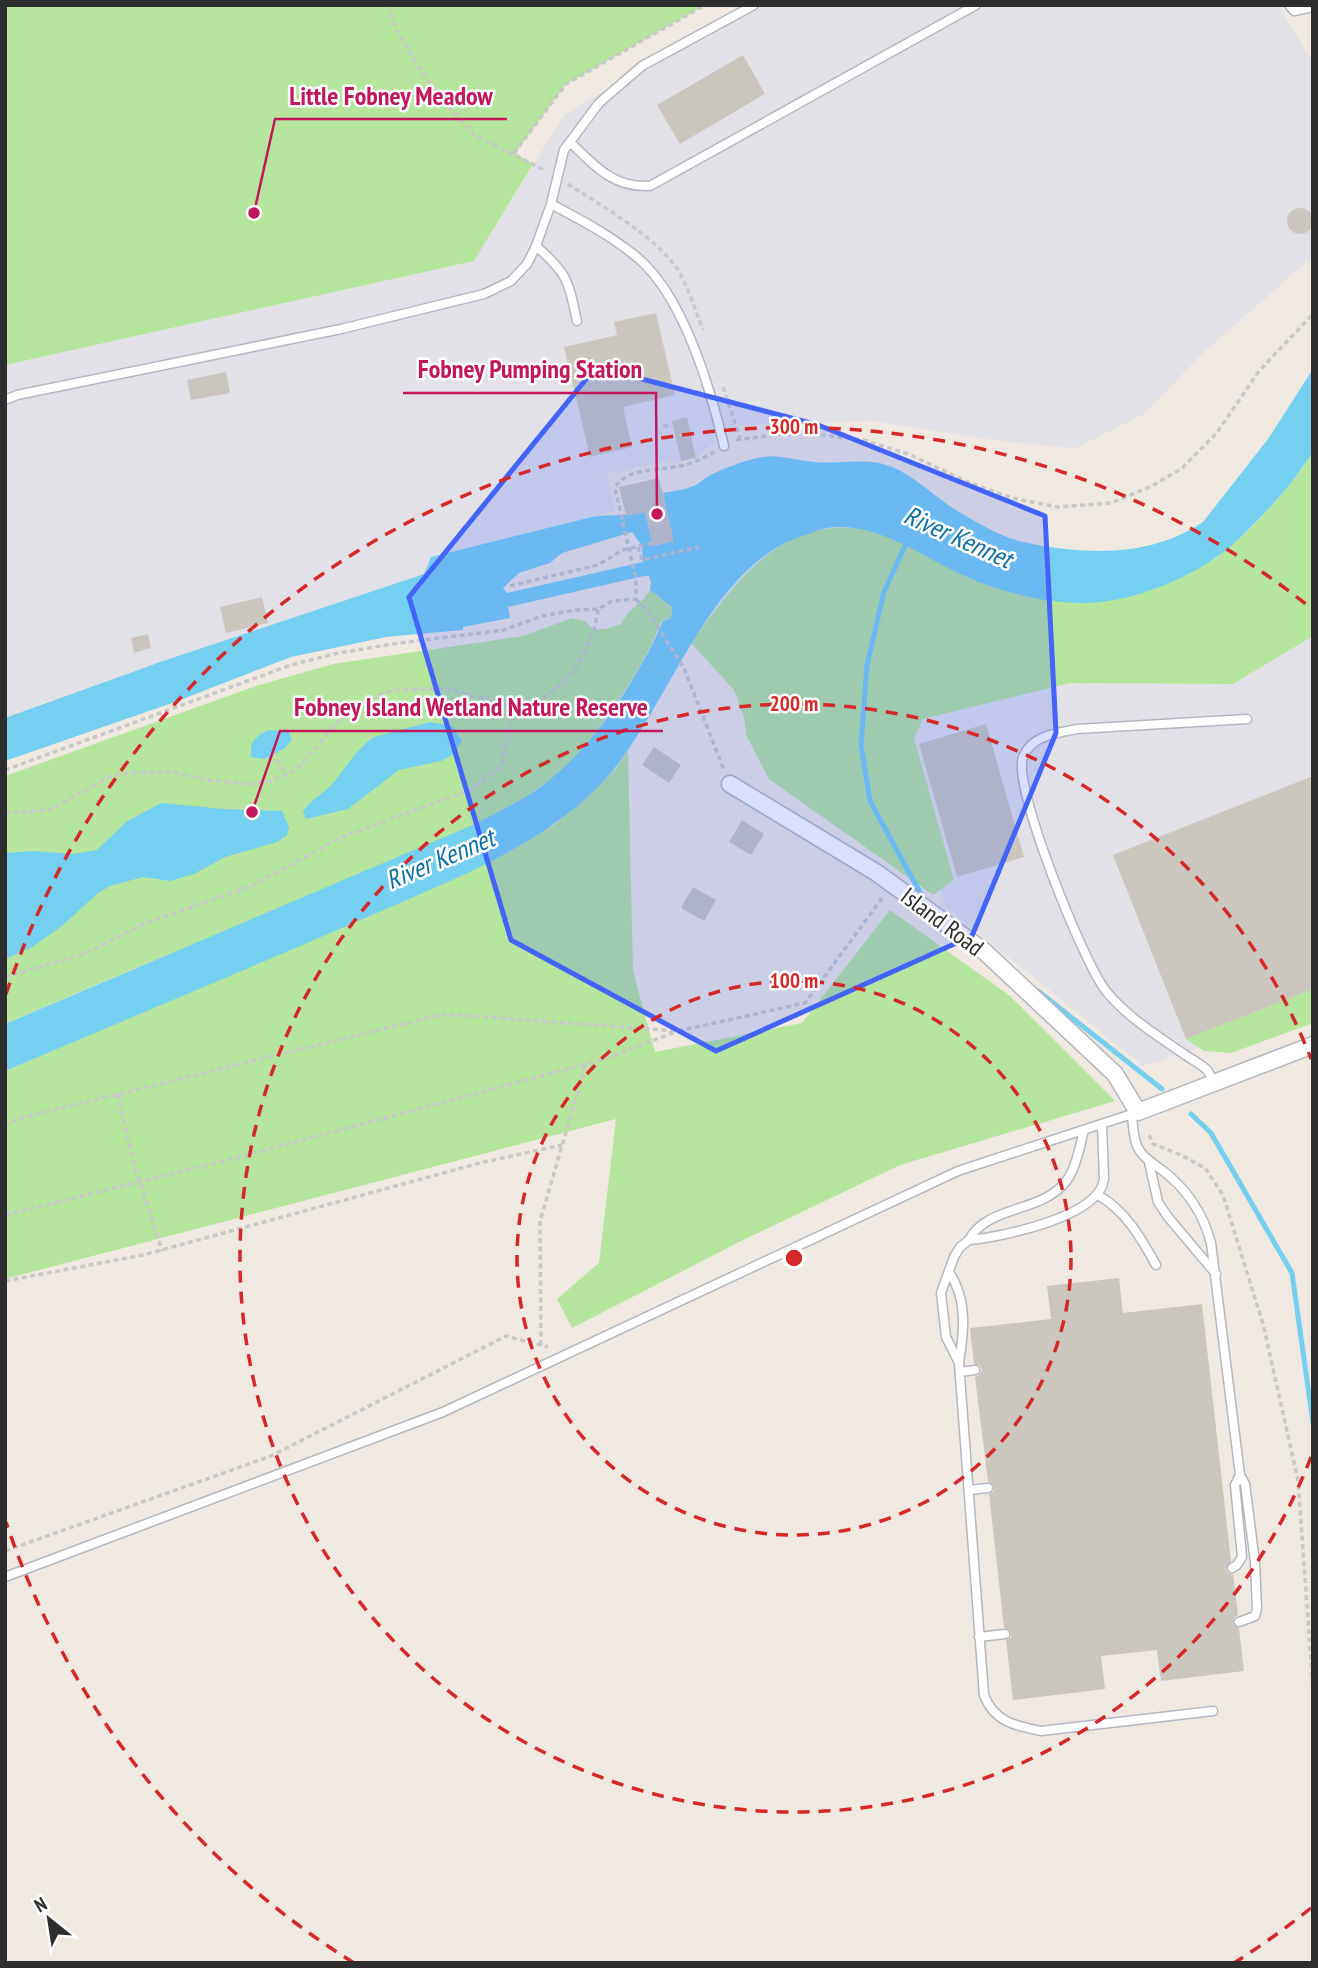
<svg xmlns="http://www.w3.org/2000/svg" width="1318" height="1968" font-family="'PT Sans Narrow',sans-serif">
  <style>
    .industrial { fill: #e3e1e8 }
    .green { fill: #b6e59e }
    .water { fill: #75cff0; fill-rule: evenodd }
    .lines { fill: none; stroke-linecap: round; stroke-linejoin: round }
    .stream { stroke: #75cff0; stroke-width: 5 }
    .building { fill: #cbc7bf }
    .lane-casing { stroke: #b4b7c1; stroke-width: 11 }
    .street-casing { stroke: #b4b7c1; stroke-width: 19 }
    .path { stroke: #c9c9c9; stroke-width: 3.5; stroke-dasharray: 5 3.5; stroke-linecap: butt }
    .lane { stroke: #fff; stroke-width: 8 }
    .street { stroke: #fff; stroke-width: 16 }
    .marked { fill: #4264fb; fill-opacity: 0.2; stroke: #4264fb; stroke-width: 5; stroke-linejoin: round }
    .ring { fill: none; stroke: #d62828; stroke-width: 3.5; stroke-dasharray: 12 9 }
    .labels { text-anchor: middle; stroke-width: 5; stroke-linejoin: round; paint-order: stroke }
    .street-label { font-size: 24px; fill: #2e2e2e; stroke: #fff }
    .water-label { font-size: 26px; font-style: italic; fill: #0d6fa3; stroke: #fff }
    .centre { fill: #d62828; stroke: #fff; stroke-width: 3.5 }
    .ring-label { font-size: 21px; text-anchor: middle; font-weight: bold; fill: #d62828; stroke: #fff; stroke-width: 5; stroke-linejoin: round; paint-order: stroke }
    .leader { fill: none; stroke: #c2185b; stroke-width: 2.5 }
    .callout-dot { fill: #c2185b; stroke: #fff; stroke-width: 2.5 }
    .callout-label { font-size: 26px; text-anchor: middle; font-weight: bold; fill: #c2185b; stroke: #fff; stroke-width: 5; stroke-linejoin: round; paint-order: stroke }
  </style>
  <rect width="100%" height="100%" fill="#efe9e1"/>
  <path class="industrial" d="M750,5H1278L1313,63V256L1203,353L1144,414L1076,448L1006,442L873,421L734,425L696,458L676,462L675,459L607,474L615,511L432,557L424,574L163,661L5,718V365L474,261L564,115Z
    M1313,632V1010L1143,1066L945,906L891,726L1069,683L1233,684Z"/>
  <path class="green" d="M5,5H705L566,84L515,153L533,164L474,261L5,365Z
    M1313,452V636L1233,684L1070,683L923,719L914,738L954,880L933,895L769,779L746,735L744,717L734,690L691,643C733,586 776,521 856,528C877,530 899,543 917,551L1215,559C1254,528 1286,493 1313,452Z
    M650,590L672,607L671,618L662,621C642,671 593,746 551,779C490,826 412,852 342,882C230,929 117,975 5,1024V776L256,686L333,664L523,636L572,618L585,621L593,629H605L621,624C630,606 640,607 650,590Z
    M628,750L633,971L655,1052L802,1023L890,910L1010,996L1115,1101L900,1165L741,1241L572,1328L557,1299L599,1263L616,1119L5,1279V1071L438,885L554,825L594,791L616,768Z
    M1313,989V1023L1231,1053L1204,1051L1186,1039Z"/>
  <path class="water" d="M1313,369C1313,386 1316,440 1312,452C1310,458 1306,462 1303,466C1286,492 1265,513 1243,535C1207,572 1138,602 1086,603C1045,603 1002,593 965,576C922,557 876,520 826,528C818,530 810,534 802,536C702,570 667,720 596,789C533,851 444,883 365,918C245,970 125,1020 5,1071V1024L475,824C502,810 530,797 553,777C597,741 641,673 663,621L671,618L672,607L650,590L651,582L649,576H644L508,607L510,618L463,627V630L386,637L291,657L175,702L5,761V718L163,661L424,574L431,557L592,517C611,514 626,516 645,512L653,546L673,541L663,493C673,491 684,490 694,486C699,484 703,479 707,477C718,470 749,459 762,457C779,454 798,461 815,462C836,464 858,459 879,463C910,470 930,494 956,510C976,522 1000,537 1023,542C1084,555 1150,558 1203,522L1268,439ZM632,532L642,546L643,562L507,593L503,588L519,573L550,563L562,553Z
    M430,722L452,726L462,741L451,756L441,761L399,770L348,809L306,819L303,812C311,798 325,794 334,782C347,766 356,749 374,737Z
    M268,730L289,732L292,740L284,749L264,759L251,757C250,741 254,738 268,730Z
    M161,803L223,809L282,811L289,827L287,835L277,842L225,857L194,874L170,881L143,877L110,886L98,893L62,926L32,947L5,959V853L33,851L73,854L97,850L126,822Z"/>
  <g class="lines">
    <path class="stream" d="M908,539L884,592L867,665L861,745L870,801L924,900
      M1038,991L1162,1089
      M1191,1114L1211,1133L1292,1273L1313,1423"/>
  </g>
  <path class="building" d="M743,55L765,94L680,144L657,105Z
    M1287 221a13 13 0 1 1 26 0a13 13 0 1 1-26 0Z
    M656,313L675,395L623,407L632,447L590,457L564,347L617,335L614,322Z
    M226,372L230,393L191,400L187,380Z
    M687,417L696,458L681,461L672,421Z
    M659,478L674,541L653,546L645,512L626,516L619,487Z
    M262,597L268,623L226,633L220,607Z
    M148,634L151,648L134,653L131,638Z
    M986,724L1024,857L957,877L919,744Z
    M654,747L681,765L669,783L642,765Z
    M1313,776V989L1186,1039L1113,855Z
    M742,820L764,834L751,855L729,842Z
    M693,887L716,900L704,921L681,908Z
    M1119,1278L1123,1313L1202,1304L1231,1561L1226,1569L1228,1573L1233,1574L1238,1615L1234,1618L1233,1624L1239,1628L1244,1671L1161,1681L1157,1650L1101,1656L1105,1689L1013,1700L1006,1640L1011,1637V1633L1004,1627L989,1494L994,1491V1487L988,1481L975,1377L979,1375L982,1370L980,1366L974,1364L970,1328L1051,1319L1047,1286Z"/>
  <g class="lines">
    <defs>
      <path id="lane" d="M1289,5L1294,11L1313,7
        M570,142C595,166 613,188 650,186L976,5
        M551,204C579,219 608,234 633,254C683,292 710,387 724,446
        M536,246C568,274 568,280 577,321
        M5,400L17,395L341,329L484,294L511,281L527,264L536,246L551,204L564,150L599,103L642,66L754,5
        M1215,1084C1213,1080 1210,1074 1207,1070C1200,1063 1189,1058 1181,1052C1155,1034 1126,1016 1106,991C1084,964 1012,786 1023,757C1032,735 1057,733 1077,729L1247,719
        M1132,1115C1133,1125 1133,1138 1138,1148C1143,1158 1153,1163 1162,1170C1187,1189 1203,1213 1211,1243L1240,1475L1245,1484L1255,1562L1257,1609L1255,1616L1239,1622
        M1084,1130C1079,1149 1076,1172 1062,1186C1037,1212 986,1207 969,1240C1001,1237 1100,1217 1104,1179L1102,1125
        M1149,1162L1158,1202L1168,1217L1216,1274
        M1098,1195C1126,1211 1141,1238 1156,1265
        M949,1272C968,1300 964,1331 959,1363L946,1337L941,1293L954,1257L960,1247L969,1240
        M959,1363L984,1695C994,1722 1016,1726 1041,1731L1213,1711
        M960,1372L975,1370
        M969,1490L988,1488
        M1232,1568L1237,1565L1242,1557L1235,1485L1240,1475
        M5,1577L443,1412L958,1171L1138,1112
        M979,1637L1005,1634"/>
      <path id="street" d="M730,784L877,873L985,952L1115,1074L1138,1112L1313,1045"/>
    </defs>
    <use href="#lane" class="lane-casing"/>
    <use href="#street" class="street-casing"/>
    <path class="path" d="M388,5L396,30L416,62L435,91L473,134L546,171
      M514,153L566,84L705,5
      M568,184C599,204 659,239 678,270C689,288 695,310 703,330
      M723,387L740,438
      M663,426L670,425
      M736,440L782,434L822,435L864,440L908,454L970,483L1012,498L1058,507L1111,503L1152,486L1181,469L1216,434L1259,371L1313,314
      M638,547L642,560L699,547
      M510,586L598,565L623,550L652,543
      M636,599L650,615L684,668L724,770
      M272,752L285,774
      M5,770L291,665L334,654L392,644L504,630L542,616L576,610L598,609L612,601L636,599V579L615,488C625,466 668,471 688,464C697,461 706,457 714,452
      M5,813L49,810L111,776L131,773L173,772L207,780L250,784L271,781L296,770L340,720L371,698L394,690L448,689L517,708C528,703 542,699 551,692C577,675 595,639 598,609
      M5,977L84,954L148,922L252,886L342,837L472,789L502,765L508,731L517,708
      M118,1094L136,1174L140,1181L162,1251
      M5,1126L17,1119L444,1014L678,1031L805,1003L883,897
      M1149,1135L1153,1144L1181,1155L1205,1168L1223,1195L1263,1324L1298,1480L1313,1689
      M5,1215L251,1154L604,1059L675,1032
      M5,1281L143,1255L480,1163L562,1145
      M541,1345L540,1221L586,1064
      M5,1551L271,1456L506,1336L548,1347"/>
    <use href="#lane" class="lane"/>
    <use href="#street" class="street"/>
  </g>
  <path class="marked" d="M596,367L818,425L1045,516L1056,733L972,936L716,1051L511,940L409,597Z"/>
  <g class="ring">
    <circle cx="794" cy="1258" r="277"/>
    <path d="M1311 1457A554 554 0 1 1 1311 1059"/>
    <path d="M1311 1908A831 831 0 0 1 1234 1963M354 1963A831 831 0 0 1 6 1522M6 994A831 831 0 0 1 1311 608"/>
  </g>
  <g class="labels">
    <g class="street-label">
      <text transform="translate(942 922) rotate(37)" y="8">Island Road</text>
    </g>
    <g class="water-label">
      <text transform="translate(958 537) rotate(24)" y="9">River Kennet</text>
      <text transform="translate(440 859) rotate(-23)" y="9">River Kennet</text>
    </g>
  </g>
  <circle cx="794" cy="1258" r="10" class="centre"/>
  <g class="ring-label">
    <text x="794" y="434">300 m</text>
    <text x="794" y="711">200 m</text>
    <text x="794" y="988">100 m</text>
  </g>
  <path class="leader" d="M254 213L275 119H507M657 514L656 393H403M252 812L280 731H663"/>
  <g class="callout-dot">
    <circle cx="254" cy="213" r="7"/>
    <circle cx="657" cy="514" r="7"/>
    <circle cx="252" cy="812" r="7"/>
  </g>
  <g class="callout-label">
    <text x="391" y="105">Little Fobney Meadow</text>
    <text x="530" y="378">Fobney Pumping Station</text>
    <text x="471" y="716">Fobney Island Wetland Nature Reserve</text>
  </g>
  <rect width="1318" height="1968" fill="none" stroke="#2e2e2e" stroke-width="14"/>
  <g transform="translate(49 1919) rotate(330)" stroke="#ffffff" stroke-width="5" paint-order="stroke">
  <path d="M0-5L12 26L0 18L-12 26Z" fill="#2e2e2e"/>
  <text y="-10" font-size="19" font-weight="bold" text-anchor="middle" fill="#2e2e2e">N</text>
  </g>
</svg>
